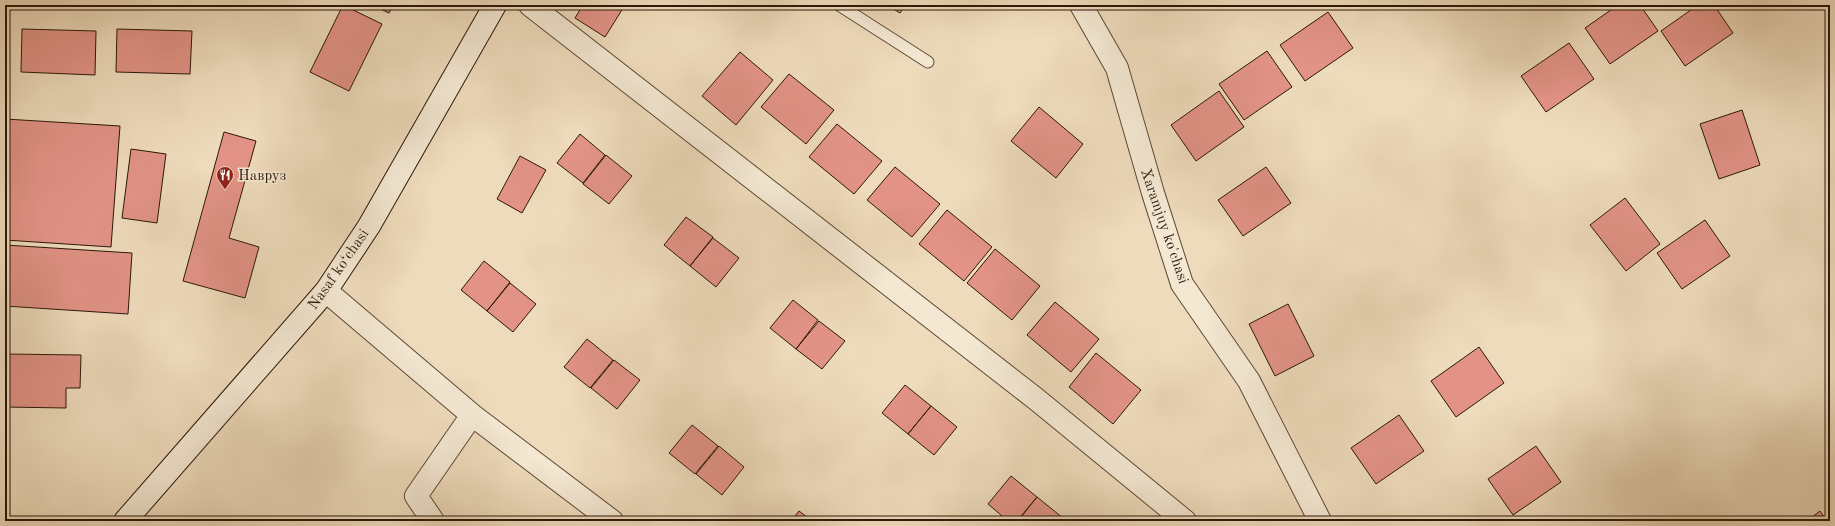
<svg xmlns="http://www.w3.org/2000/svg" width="1835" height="526" font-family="'Old Standard TT',serif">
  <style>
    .building { fill: #e29386; stroke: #2b1708 }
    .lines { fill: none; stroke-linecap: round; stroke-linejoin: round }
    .lane-casing { stroke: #5c4835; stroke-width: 13 }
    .street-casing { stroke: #5c4835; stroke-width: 24 }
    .secondary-casing { stroke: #2b1708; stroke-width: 24 }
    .lane { stroke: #f4e8d3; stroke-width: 11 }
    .street { stroke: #f4e8d3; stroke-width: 22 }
    .secondary { stroke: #f4e8d3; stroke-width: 22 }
    .labels { text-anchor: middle; stroke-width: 3; stroke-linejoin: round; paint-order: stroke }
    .poi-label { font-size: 15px; fill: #2b1708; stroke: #f4e8d3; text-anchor: start }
    .street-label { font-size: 15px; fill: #2b1708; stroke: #f4e8d3 }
  </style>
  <rect width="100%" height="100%" fill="#eedbbb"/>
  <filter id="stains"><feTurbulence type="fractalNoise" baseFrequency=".005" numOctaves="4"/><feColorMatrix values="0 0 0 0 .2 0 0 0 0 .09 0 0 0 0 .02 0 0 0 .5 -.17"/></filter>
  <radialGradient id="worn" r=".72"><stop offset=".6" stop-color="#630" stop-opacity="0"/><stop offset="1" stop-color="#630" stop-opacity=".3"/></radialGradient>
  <path class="building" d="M343,5L382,24L349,91L310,72Z
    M372,5H393L389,13Z
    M583,5H625L605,37L575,18Z
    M887,5H905L900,13Z
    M1618,5H1640L1658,31L1610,64L1585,28Z
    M1698,5H1714L1733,33L1685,66L1661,31Z
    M1328,12L1353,48L1305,81L1280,45Z
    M22,29L96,31L95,75L21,72Z
    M117,29L192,31L190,74L116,72Z
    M1569,43L1594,79L1546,112L1521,76Z
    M1267,51L1292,87L1244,120L1219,84Z
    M740,52L773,80L736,125L702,96Z
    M789,74L834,110L806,144L761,107Z
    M1219,91L1244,127L1196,161L1171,125Z
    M1039,107L1083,144L1056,178L1011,141Z
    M1742,110L1760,165L1719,179L1700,124Z
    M5,119L120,126L111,247L5,240Z
    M837,124L882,161L854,194L809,157Z
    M224,132L256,141L229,238L259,247L245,298L183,281Z
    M580,134L605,155L583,183L557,163Z
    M131,149L166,154L157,223L122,218Z
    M606,155L632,176L609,204L583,184Z
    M520,156L546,170L522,213L497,199Z
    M895,167L940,204L912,237L867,200Z
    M1266,167L1291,203L1243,236L1218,200Z
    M1625,198L1660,244L1626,271L1590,225Z
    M947,210L992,247L964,281L919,244Z
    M686,217L713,237L690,266L664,245Z
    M1705,220L1730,256L1682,289L1657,253Z
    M713,238L739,258L716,287L690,266Z
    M5,245L132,253L128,314L5,306Z
    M995,249L1040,286L1012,320L967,283Z
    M484,261L510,282L487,311L461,290Z
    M510,283L536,304L513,332L487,311Z
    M793,300L818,320L796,349L770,328Z
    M1055,302L1099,339L1071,372L1027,335Z
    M1288,304L1314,356L1275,376L1249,324Z
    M819,321L845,341L822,369L796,349Z
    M587,339L613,360L590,388L564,367Z
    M1479,347L1504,383L1456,417L1431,381Z
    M1096,353L1141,390L1113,424L1069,387Z
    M5,354L81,355L80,388H66V408L5,407Z
    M614,360L640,380L617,409L591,388Z
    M905,385L931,406L908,434L882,413Z
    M931,406L957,427L934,455L908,434Z
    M1399,415L1424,451L1376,484L1351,448Z
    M692,425L718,446L695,474L669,453Z
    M719,446L744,467L722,495L696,474Z
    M1536,446L1561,482L1513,515L1488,479Z
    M1011,476L1037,497L1017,521H1008L988,504Z
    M1037,497L1063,518L1060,521H1018Z
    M799,511L812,521H791Z
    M1820,511L1827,521H1807Z"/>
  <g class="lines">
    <defs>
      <path id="lane" d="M839,5L928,62"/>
      <path id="street" d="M530,5L1036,399L1185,521
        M1081,5L1117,68L1153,193L1182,284L1249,381L1320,521
        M326,291L472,415L612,521
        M433,521L416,496L472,415"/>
      <path id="secondary" d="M125,521L326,291L369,226L495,5"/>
    </defs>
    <use href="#lane" class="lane-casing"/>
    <use href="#street" class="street-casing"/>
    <use href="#secondary" class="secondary-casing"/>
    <use href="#lane" class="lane"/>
    <use href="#street" class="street"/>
    <use href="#secondary" class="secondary"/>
  </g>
  <defs>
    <symbol id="restaurant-pin" viewBox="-11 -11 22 30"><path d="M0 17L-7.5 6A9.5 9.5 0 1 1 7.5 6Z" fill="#8f2418" stroke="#f4e8d3"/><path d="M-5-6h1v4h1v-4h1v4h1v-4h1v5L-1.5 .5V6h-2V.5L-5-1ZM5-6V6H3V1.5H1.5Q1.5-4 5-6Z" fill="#fff"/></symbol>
  </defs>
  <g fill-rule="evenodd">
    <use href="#restaurant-pin" x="215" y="165" width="20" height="27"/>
  </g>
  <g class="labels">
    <g class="poi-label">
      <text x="238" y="180">Навруз</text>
    </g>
    <g class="street-label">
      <text transform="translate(1165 226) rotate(71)" y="5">Xaramjuy ko'chasi</text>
      <text transform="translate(338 269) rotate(-55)" y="5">Nasaf ko‘chasi</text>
    </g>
  </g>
  <rect width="1835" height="526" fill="none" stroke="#eedbbb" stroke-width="20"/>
  <rect x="6" y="6" width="1823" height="514" fill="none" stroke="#2b1708" stroke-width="2"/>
  <rect x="10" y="10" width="1815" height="506" fill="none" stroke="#2b1708"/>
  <rect width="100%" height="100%" filter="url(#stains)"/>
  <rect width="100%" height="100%" fill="url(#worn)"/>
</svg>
